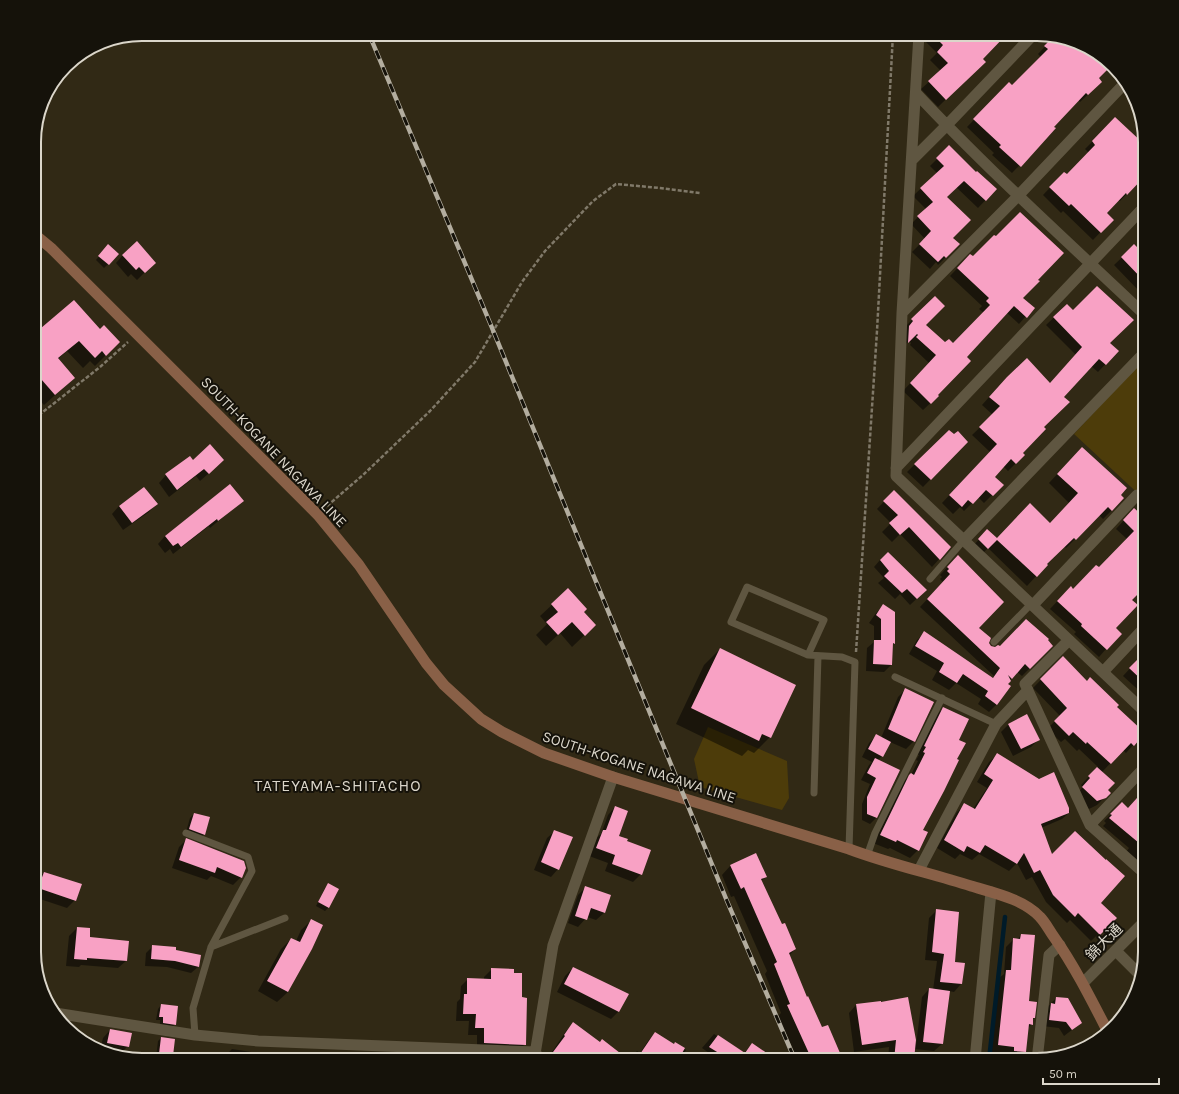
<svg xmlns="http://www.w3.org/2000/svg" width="1179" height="1094" font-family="Karla,'Noto Sans JP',sans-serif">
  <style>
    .green { fill: #4d3c0a }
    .shadow { fill: #0007 }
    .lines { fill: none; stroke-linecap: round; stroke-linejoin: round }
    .stream { stroke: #001b29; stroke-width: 4.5 }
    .building { fill: #f8a1c4 }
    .path { stroke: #807969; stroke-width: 2.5; stroke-dasharray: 4 2; stroke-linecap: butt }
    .service { stroke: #5f5641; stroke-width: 7 }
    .minor { stroke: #5f5641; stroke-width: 11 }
    .tertiary { stroke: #5f5641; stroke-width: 11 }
    .secondary { stroke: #896047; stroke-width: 11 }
    .rail-casing { stroke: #b3ad9f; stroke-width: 4.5 }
    .rail { stroke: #15120a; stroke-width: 3; stroke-dasharray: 9; stroke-linecap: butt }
    .labels { text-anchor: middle; stroke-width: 4; stroke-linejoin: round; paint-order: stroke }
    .street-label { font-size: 15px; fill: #dbd6ca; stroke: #15120a }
    .neighbourhood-label { font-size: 16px; letter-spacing: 1px; fill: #dbd6ca; stroke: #15120a }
    .rim { fill: none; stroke: #dbd6ca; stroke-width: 2 }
  </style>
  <rect width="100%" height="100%" fill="#312915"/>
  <path class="green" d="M1145,358V500L1074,434Z
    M708,727L787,761L789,798L782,810L700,787L694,759Z"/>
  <path class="shadow" d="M924,34H1005L981,59L984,62L938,107L921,89L941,71L930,60L937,53L921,37Z
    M1054,37L1084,45L1111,64L1097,78L1101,82L1080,102L1078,100L1053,127L1055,129L1012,173L992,155L994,153L967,127L1009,84L1012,87L1041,57L1038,54Z
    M1118,73L1131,93L1116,75Z
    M1139,111L1142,122L1135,115Z
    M1108,126L1139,141L1145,136V175L1120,201L1118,200L1105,213L1112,220L1093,240L1063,211L1061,213L1043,195L1064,173L1067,175L1089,153L1085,149Z
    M949,147L976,173L996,189L978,208L956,187L945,197L952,238L959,244L938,265L936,262L930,269L912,252L925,239L911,224L926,209L913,196L937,173L930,166Z
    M1134,246L1145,257V301L1137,294L1140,292L1114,265Z
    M105,249L118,254L104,268L96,260Z
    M123,255L147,270L137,280L131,274L128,277L116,263Z
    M970,255L1037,280L1022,298L1033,308L1019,324L1007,313L966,357L937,395L938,396L923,410L903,391L929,363L910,345L911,343L909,341L901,348L902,335L907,329L905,327L935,297L925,325L945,344H953L984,313L979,309L982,306L950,276Z
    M1067,305L1073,312L1121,308L1133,320L1109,343L1118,351L1098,372L1091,366L1063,397L1043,427L1022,453L1024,455L1008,471L1003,466L994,477L1002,485L984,503L978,497L964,511L960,507L953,514L942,503L990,452L972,435L993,415L982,405L999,386L1050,384L1076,355L1046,325Z
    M34,335L119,342L95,366L90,361L83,368L67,351L58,359L63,388L44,405L34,394Z
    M949,431L954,436L967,442L923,487L907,472Z
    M1073,457L1119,495L1112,510L1103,519L1099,515L1066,548L1064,546L1027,586L988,548L979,557L970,549L987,531L997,539L1050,524L1069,503L1049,483Z
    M193,462L216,467L200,481L196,476L169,497L159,483L166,475Z
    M230,485L242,501L210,528L209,526L173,554L170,549L165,553L158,544L165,536Z
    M144,488L156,504L149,512L123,530L112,514L119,506Z
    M894,491L950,547L932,567L900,534L892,542L882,532L891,523L877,509Z
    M1134,509L1145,519V592L1141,589L1131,600L1114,628L1106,649L1099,657L1074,634L1076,632L1050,609L1063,595L1073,590L1099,569L1127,539L1116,529Z
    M880,560L926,590L910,605L900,594L895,599L878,583L884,578L874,567Z
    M950,564L978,628L990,647L995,648L1052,646L1022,676L1017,672L1006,684L997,704L989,712L978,704L981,699L956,683L949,690L932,680L937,671L909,654L917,640L924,633L992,679L994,676L920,607L943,582L940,579L942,577L940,575Z
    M568,590L583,612L595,625L572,647L560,633L546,646L536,635L547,624L540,616Z
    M883,606L894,613V643L892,645L891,665L884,672L866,671L867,648L874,642V626L869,623L876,613Z
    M720,649L770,737L754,753L748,750L742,756L676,724L704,665Z
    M1145,652V696L1123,676Z
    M1063,657L1087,682L1144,733L1126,753L1123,750L1102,772L1107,790L1105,797L1097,805L1089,809L1075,796L1083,787L1081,785L1098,767L1079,749L1077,751L1065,739L1061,742L1047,729L1060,716L1033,688Z
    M906,689L914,741L906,749L890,742L882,756L878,760L876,818L870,824L862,820V804L870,784L861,780L869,765L872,762L862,757L869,743L877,735L881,738L898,697Z
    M943,708L958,741L921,830L918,850L910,858L890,848L888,849L873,843L903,782L911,775L918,761L916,760L919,755L917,754L936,716Z
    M1009,724L1038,740L1031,747L1013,756L1001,732Z
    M997,755L1039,780L1054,774L1070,812L1062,819L1041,828L1051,856L1115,918L1091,941L1070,920L1067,923L1046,902L1032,877L1026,880L1017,863L1009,871L979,854L972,860L960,854L955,859L937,848L957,812L965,805L973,809L987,788L977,782L989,762Z
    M1145,790V868L1126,852L1129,848L1103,826L1106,823L1104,821L1122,803L1128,809Z
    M615,807L618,836L626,842L641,874L633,882L605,871L608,863L589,856L596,838L601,834L608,815Z
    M194,814L204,834L201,838L186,832L190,818Z
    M555,831L558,869L551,877L534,870L547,838Z
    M186,840L241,877L233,885L211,876L207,880L172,868L179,847Z
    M731,865L766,877L761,881L781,926L795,949L789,956L806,998L822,1029L841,1060H798L778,1016L781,1013L765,974L767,971L734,896L731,897L722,875Z
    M44,873L75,900L67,908L34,897V886L36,880Z
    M329,885L338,889L328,908L325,911L316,906L325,888Z
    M586,887L610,896L604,913L596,920L587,917L578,927L568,923L578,895Z
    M937,910L953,963L964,964L961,984L954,992L949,991L942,1044L934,1051L914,1049L913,1060H888L889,1047L854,1052L849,1013L856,1005L880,1003L907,998L916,1045L922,997L929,989L933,990L937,961L925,960L929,918Z
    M312,920L288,992L277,1002L258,991L281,949L291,939L296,941L301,930Z
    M77,928L88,938L126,961L118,968L81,965L79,967L66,966L69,936Z
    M1021,935L1027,1002L1034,1018L1032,1019V1024L1027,1029L1022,1042L1020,1060H993V1053H991L999,978L1004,974L1006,947L1014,939L1017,940Z
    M153,946L200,956L198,967L191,973L167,967L145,966L146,953Z
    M1145,953L1143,960L1140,958Z
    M573,968L627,994L618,1012L611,1019L557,992L565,976Z
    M492,969L513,974L520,998L525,1044L518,1051L477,1050V1035H468L469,1021H456L457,1002L460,999L461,986L468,979L484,980V977Z
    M1138,985L1137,993L1127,1008L1121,1003Z
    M1056,998L1081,1023L1064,1036L1059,1028L1042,1026L1044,1011Z
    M161,1005L175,1024L171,1028L160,1026V1020H156L158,1009Z
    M573,1024L600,1043L551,1060L548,1058L566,1031Z
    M110,1030L128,1046L120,1054L100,1050L103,1038Z
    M655,1033L673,1045L675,1043L686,1050L680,1060H629L637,1051L640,1053L648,1041Z
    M714,1034L744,1053L752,1044L760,1060H719L702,1048Z
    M161,1038L172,1056L168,1059L156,1058L158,1041Z
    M1070,1046L1074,1053L1055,1056L1059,1053Z
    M232,1049L257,1053L255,1060H224L225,1056Z
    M282,1054L304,1060H276Z"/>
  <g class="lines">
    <path class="stream" d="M989,1060L1005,917"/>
  </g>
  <path class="building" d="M932,34H1007L983,59L986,62L946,100L928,81L948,63L937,52L943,45Z
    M1053,37L1084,45L1112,65L1099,78L1102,82L1088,95L1086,93L1054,127L1056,128L1021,167L999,147L1001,145L973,119L1009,82L1012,85L1048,49L1044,46Z
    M1115,117L1145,145V176L1127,195L1126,193L1107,213L1114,220L1101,233L1071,204L1069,206L1049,187L1064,172L1067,174L1095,145L1092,141Z
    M949,145L976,172L977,171L997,189L986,201L964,181L947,197L971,220L953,238L960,244L946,258L944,256L938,262L919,244L931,231L917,216L933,202L920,188L944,166L936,158Z
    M1020,212L1064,253L1038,280L1040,281L1023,298L1035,308L1027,318L1014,306L967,357L971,361L938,395L939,396L931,404L910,383L936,355L916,337L918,335L917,334L908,343L909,326L913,321L911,319L935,296L945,306L926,325L945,342L949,339L953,343L990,305L986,301L989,298L957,268L970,254L973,256L994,235L996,236Z
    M137,241L156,263L145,273L139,267L136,270L122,255Z
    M108,244L119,254L109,265L98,256Z
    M1134,244L1145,255V282L1121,257Z
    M1097,286L1134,320L1110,343L1119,351L1106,365L1099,359L1064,397L1070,402L1044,427L1046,429L1023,453L1025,455L1016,464L1011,459L995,477L1004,485L993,496L986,490L973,504L968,500L962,507L949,495L997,444L979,427L1000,406L989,397L1007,377L1027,358L1050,383L1082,347L1053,317L1067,304L1073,310Z
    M74,300L100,329L104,325L120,342L106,356L102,351L95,358L79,341L58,358L75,378L55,395L34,371V334Z
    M949,430L954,434L958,431L968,442L931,480L914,464Z
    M210,444L224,460L209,474L204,469L177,490L165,474L190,456L193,460Z
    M1082,447L1127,488L1121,495L1124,498L1112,511L1108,507L1076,540L1074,538L1047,564L1048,565L1037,577L997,540L988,549L978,539L987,529L997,538L1030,503L1050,523L1078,493L1057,474Z
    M230,484L244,501L218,521L217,519L181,547L178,543L173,546L165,536Z
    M144,487L158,504L132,523L119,506Z
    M894,490L951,547L940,560L909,527L900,535L889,523L898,515L883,501Z
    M1134,508L1145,518V587L1132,600L1138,605L1116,628L1122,634L1107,650L1081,626L1082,624L1057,601L1071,586L1073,589L1096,565L1099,567L1134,531L1123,520Z
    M888,552L927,590L917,599L907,589L902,593L884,576L889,571L880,560Z
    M958,555L1004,602L979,628L991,638L989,643L991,646L995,647L998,645L1000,646L1026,619L1049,639L1048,640L1053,646L1030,669L1025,664L1012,679L1008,675L1011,681L1008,684L1011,686L997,705L985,696L988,691L963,674L957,683L939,672L944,663L915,646L924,631L993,678L1000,668L927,599L950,574L947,571L949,569L947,567Z
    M568,588L587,609L584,612L596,625L585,636L572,622L558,635L546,622L558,612L551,604Z
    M883,604L895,612V644L893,643L892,665L873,664L874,640H881V619L876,615Z
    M720,648L796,685L771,738L762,734L759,741L691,708Z
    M1145,652V683L1129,668Z
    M1063,656L1087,681L1090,677L1119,705L1117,707L1145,733L1134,746L1131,743L1111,764L1087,742L1086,744L1073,732L1069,736L1054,721L1067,708L1040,679Z
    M905,688L934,702L915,742L888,729Z
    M943,707L969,719L959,740L966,743L957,759L959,760L944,791L923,830L928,832L919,851L897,840L896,842L880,835L909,775L911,773L914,775L925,753L923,752L926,747L924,746Z
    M1027,714L1040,740L1021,749L1008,724Z
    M876,734L891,742L883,757L868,749Z
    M997,753L1039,779L1054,772L1069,808V813L1041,824L1052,854L1075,831L1106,860V859L1125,876L1101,903L1117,918L1100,935L1078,913L1075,917L1053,895L1040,870L1034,873L1024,853L1017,864L985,845L980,853L967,846L964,852L944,840L964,803L975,809L993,780L984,774Z
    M875,758L900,770L877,818L867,814V797L876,778L867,773Z
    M1097,767L1115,783L1108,790L1111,793L1106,798L1097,801L1082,787L1090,778L1088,776Z
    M1145,789V848L1109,818L1112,815L1110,814L1122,802L1128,808Z
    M615,806L628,811L619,836L628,839L627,841L651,850L642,875L612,864L615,855L596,848L603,830H606Z
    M194,813L210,817L205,835L189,829Z
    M554,830L573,837L559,870L541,862Z
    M186,838L244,861L246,868L242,878L217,867L215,873L179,860Z
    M756,853L767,877L761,879L782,924L785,923L796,949L789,953L807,997L808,996L822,1027L828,1025L843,1060H812L787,1005L790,1004L774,964L777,962L744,887L741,889L730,865Z
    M44,872L82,884L76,901L38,888Z
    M328,883L339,889L329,908L318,902Z
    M585,886L611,895L605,913L591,908L587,920L575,916Z
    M936,909L959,912L955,962L965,963L962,984L940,982L944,954L932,952Z
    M311,919L323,925L312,949L288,992L267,981L291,938L300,942Z
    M77,927L90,928V937L129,941L127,961L87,958V960L74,959Z
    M1021,934L1035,935L1029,1001L1037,1002L1035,1018H1033V1025L1029,1024L1026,1052L1014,1051V1047L998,1045L1006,970H1011L1013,938L1020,939Z
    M152,945L176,947V950L201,955L199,967L175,961L151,959Z
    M573,967L629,994L619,1012L564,984Z
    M491,968L514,969V973H522V997L527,998L526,1045L484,1043V1028H475L476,1014H463L464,994H467V978L491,979Z
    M929,988L950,991L943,1044L923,1042Z
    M908,997L916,1040L914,1060H894L896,1040L862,1045L856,1004L881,1001V1002Z
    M1056,997L1068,998L1082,1023L1072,1030L1066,1022L1049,1020L1051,1003L1055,1004Z
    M161,1004L178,1006L176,1025L163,1023V1017H159Z
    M573,1022L600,1042L602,1039L629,1060H547L565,1036L564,1035Z
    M110,1029L132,1033L129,1047L107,1043Z
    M655,1032L674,1044L675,1042L685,1048L678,1060H636Z
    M718,1035L745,1053L752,1043L777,1060H730L709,1047Z
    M161,1037L175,1039L173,1056L159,1054Z"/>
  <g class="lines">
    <path class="path" d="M34,419L100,367L128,342
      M327,506L363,475L430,411L475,362L522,282L545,251L593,201L616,184L660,188L700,193
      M856,652L877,331L893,34"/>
    <path class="service" d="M930,579L964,540
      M747,587L824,620L808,655L731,622Z
      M994,642L1031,604
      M808,655L842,657L855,662L849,849
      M895,677L996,724
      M814,793L818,656
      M186,833L248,857L252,871L211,947L193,1008L195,1035
      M867,856L875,833L942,698
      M211,947L285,918"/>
    <path class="minor" d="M919,34L902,313L896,476L1145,712
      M916,93C988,170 1068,242 1145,315
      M912,160L946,126L1034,34
      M902,313L1018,196L1125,83
      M896,468L1145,206
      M964,540L1145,352
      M1033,605L1137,495L1145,503
      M1069,640L1025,684L1090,825L1145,874
      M1103,672L1145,627
      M1090,825L1145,767
      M919,870L996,724L1028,690
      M1116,951L1140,975
      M55,1013L195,1035L258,1041L536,1052
      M534,1060L553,945L613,777
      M975,1060L991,892
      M1037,1060L1049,955L1060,945"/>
    <path class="tertiary" d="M1083,983L1145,921"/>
    <path class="secondary" d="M34,234L51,248L318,515L359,565L426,663L444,685L481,719L502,732L544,753L613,777L849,849C889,864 930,873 971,886C994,893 1023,899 1040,917C1045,922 1049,930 1054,937C1075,967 1091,999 1108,1032"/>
    <defs>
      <path id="rail" d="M369,34L490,323L727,901L795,1060"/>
    </defs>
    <use href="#rail" class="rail-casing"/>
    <use href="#rail" class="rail"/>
  </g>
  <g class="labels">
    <g class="street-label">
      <text transform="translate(274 452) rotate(46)" y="5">SOUTH-KOGANE NAGAWA LINE</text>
      <text transform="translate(639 767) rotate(18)" y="5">SOUTH-KOGANE NAGAWA LINE</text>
      <text transform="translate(1104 942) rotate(-45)" y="5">錦大通</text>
    </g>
    <g class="neighbourhood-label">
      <text x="338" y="791">TATEYAMA-SHITACHO</text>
    </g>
  </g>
  <path d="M0 0H1179V1094H0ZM142 41H1037A101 101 0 0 1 1138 142V952A101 101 0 0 1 1037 1053H142A101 101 0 0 1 41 952V142A101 101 0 0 1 142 41Z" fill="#15120a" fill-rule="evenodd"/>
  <path class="rim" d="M142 41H1037A101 101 0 0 1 1138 142V952A101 101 0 0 1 1037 1053H142A101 101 0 0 1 41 952V142A101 101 0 0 1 142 41Z"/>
  <path d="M1043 1078v6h116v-6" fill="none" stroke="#dbd6ca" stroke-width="2"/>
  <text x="1049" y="1078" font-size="12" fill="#dbd6ca" stroke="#15120a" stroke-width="3" paint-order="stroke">50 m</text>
</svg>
